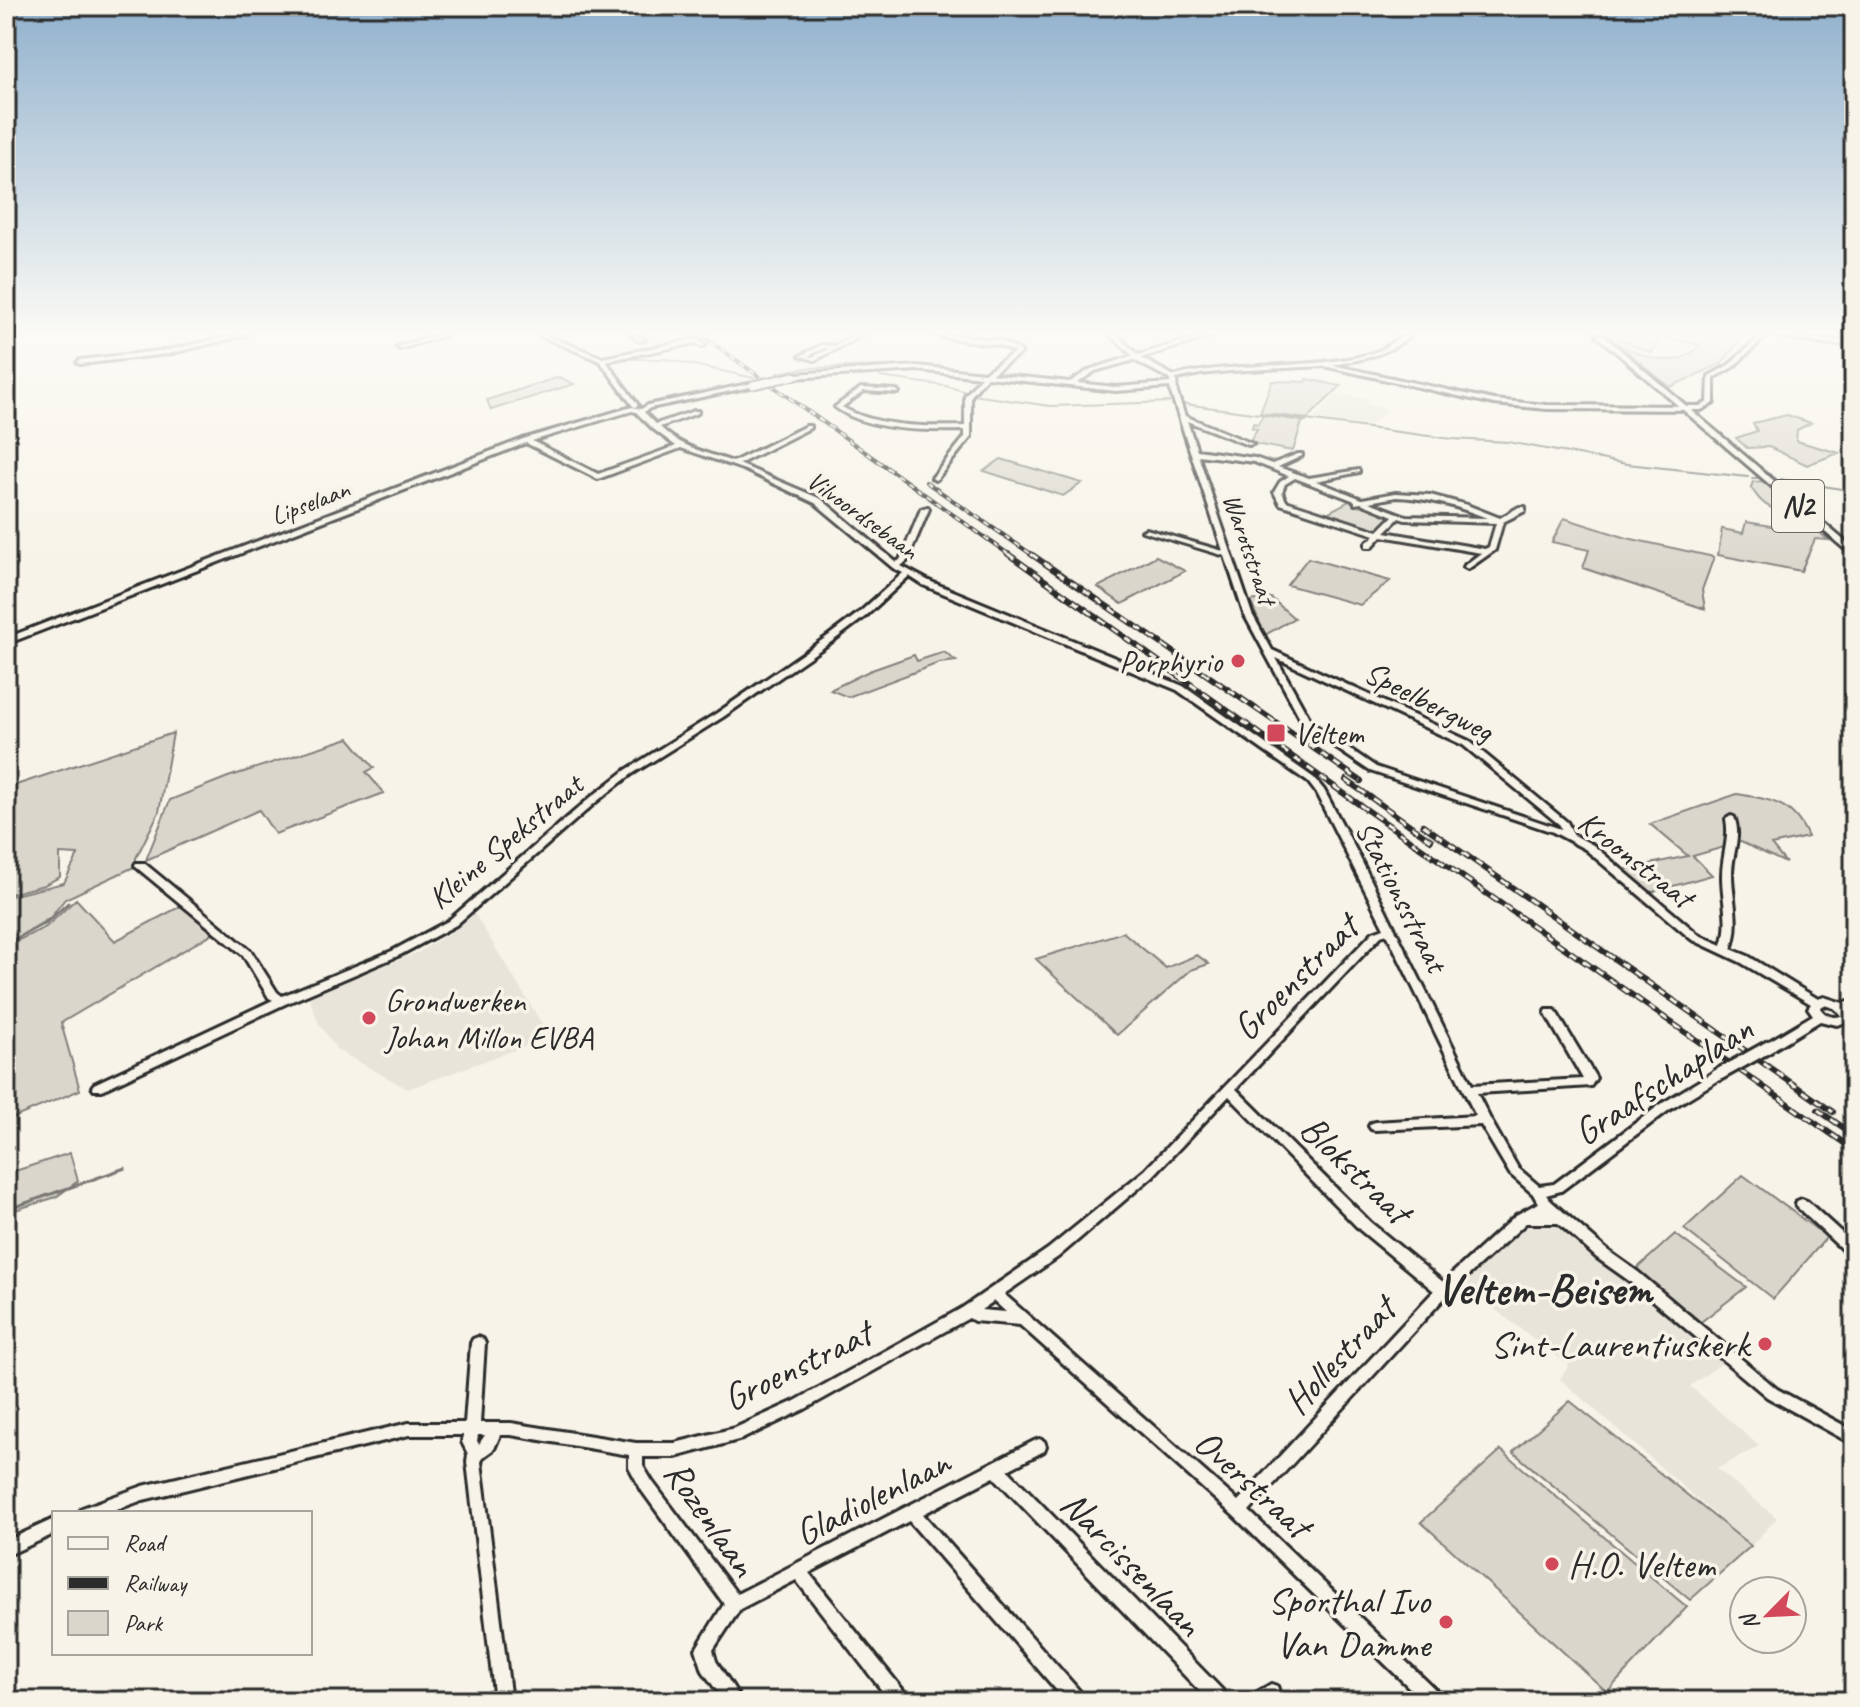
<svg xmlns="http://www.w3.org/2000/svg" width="1860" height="1707" font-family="Caveat,sans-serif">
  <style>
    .built { fill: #e8e4da }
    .green { fill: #dad6cc; stroke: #82807c; stroke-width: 2 }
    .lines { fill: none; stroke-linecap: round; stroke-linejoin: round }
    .stream-far1 { stroke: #7a7874; stroke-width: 2 }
    .stream { stroke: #7a7874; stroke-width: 3 }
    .minor-casing { stroke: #2b2b2b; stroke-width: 6 }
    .major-casing { stroke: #2b2b2b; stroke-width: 6 }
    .minor { fill: #f7f3e8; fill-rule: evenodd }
    .major { fill: #f7f3e8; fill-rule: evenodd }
    .rail-far1-casing { stroke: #2b2b2b; stroke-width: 4 }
    .rail-casing { stroke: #2b2b2b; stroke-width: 6 }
    .rail-far1 { stroke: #f7f3e8; stroke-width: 2; stroke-dasharray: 6; stroke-linecap: butt }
    .rail { stroke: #f7f3e8; stroke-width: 3; stroke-dasharray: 8; stroke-linecap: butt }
    .minor-bridge-far1-casing { stroke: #2b2b2b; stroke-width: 11; stroke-linecap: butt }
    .minor-bridge-casing { stroke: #2b2b2b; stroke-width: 17; stroke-linecap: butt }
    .minor-bridge-far1 { stroke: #f7f3e8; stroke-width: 7 }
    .minor-bridge { stroke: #f7f3e8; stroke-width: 11 }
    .poi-dot { fill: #d1495b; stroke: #f7f3e8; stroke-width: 3 }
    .labels { text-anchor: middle; stroke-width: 7; stroke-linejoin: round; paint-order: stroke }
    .far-street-label { font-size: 26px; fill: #2b2b2b; stroke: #f7f3e8 }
    .shield { fill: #f7f3e8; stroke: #686764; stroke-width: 2 }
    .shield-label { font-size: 30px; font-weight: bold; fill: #2b2b2b }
    .poi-label { font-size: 32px; fill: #2b2b2b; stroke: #f7f3e8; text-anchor: start }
    .street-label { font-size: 32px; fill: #2b2b2b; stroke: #f7f3e8 }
    .near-street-label { font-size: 38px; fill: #2b2b2b; stroke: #f7f3e8 }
    .near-poi-label { font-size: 38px; fill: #2b2b2b; stroke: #f7f3e8; text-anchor: end }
    .near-quarter-label { font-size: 44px; font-weight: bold; fill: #2b2b2b; stroke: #f7f3e8 }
  </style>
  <rect width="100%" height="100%" fill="#f7f3e8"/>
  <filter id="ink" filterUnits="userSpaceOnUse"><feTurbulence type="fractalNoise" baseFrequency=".0125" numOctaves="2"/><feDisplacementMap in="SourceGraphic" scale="16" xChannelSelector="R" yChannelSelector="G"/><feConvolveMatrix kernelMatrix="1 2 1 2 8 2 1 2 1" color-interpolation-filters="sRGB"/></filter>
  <g filter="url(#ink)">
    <path class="built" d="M1341,394L1369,400L1366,404L1388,409L1369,426L1313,419L1336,395Z
      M474,913L550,1037L408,1089L337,1050L318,1022L309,997L312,993L419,952L456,929Z
      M1529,1225L1558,1227L1725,1361L1690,1386L1759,1446L1717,1469L1777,1518L1751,1546L1560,1379L1569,1365L1461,1284Z"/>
    <path class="green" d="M1607,335H1745L1721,364L1670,387L1615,342C1643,356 1676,373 1700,345L1660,337L1652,353Z
      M559,377L574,384L491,410L487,400Z
      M1307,379L1341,386L1307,419L1260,413L1272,381L1306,382Z
      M1263,415L1307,422H1302L1293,451L1249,443L1257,429L1252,428L1253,423L1258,424Z
      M1787,415L1811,423L1797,430L1796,441L1839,453L1807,465L1769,447L1747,448L1736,438L1757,431L1753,423Z
      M1001,459L1082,483L1063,496L984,471Z
      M1763,481L1828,540L1815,539L1801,571L1718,555L1722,529L1743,533L1746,522L1783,528L1788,521L1785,513C1768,508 1760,503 1751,487L1753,482Z
      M1351,500L1390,516L1391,518L1380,529L1371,530L1325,514Z
      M1564,518L1627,538L1714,557L1702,590L1705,609L1583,568L1589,550L1552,542Z
      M1156,556L1185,571L1122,604L1098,587Z
      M1308,558L1390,581L1360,605L1287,585Z
      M1271,598L1294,618L1265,635L1250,601Z
      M944,652L956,661L939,663L848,697L830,690L869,671L914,655L917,661Z
      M173,733L159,812L136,858V866L65,899L50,918L6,944V897L64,883L78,855L60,854V877L44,885L6,895V777L13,786Z
      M349,738L374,768L366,772L384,793L275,834L259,810L146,860L170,800L228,777Z
      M1737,794C1772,800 1793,802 1808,837L1771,845L1786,863L1741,842L1693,856L1712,875L1649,893L1621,870L1688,856L1650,824Z
      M76,899L115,941L181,906L213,933L61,1023L80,1090L6,1121V946L46,927Z
      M1123,932L1166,968L1197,955L1209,964L1191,970L1117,1035L1036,959Z
      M70,1153L78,1181L56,1197L6,1213V1174Z
      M1743,1175L1827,1237L1773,1299L1684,1229Z
      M1675,1234L1746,1287L1697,1325L1633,1272Z
      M1570,1401L1751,1546L1690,1600L1513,1452Z
      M1501,1450L1687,1607L1607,1692L1421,1522Z"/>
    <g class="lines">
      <path class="stream-far1" d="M614,359H666L754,378
        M777,373L806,368L878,366
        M880,377L946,386L966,392
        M973,395L1050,406L1172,402
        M1184,404L1452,439L1508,442L1627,464L1748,477
        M1752,478H1758
        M1780,479L1854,491"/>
      <path class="stream" d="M6,944L47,922L68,903
        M6,1210L125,1168"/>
      <defs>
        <path id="minor" d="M237,335H246L168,354L80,364L77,362L80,360L168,350Z
          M438,335H446L400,349L397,347Z
          M538,335H545L603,358L696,339L705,345L702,347L695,343L606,361L638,405L635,407L633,406L600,361Z
          M631,335H637L645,340L640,341Z
          M856,335H863L815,360L800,356L822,345L834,346ZM825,348L829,349L812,357L808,356Z
          M938,335H951L1000,341L1021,351V353L991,374L1070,382L1091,369L1133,356L1111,335H1117L1138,355L1205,335H1213L1212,336L1141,358L1174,376C1233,362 1294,369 1353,358C1363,356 1374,353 1383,349C1392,344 1399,335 1410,335C1389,355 1360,360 1332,365L1494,400L1547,405L1700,406L1708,402L1709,376L1729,365L1761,335H1767L1733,367L1714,378V403L1701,410L1547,409L1494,404L1324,366L1230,371L1200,374L1176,379L1177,393L1185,416L1253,444L1248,445L1187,421L1197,450L1255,458L1272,464L1298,454H1302V456L1278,467L1309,478L1359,470V472L1316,481L1362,499L1396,493L1430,495L1467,505L1500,518L1519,507H1525V511L1503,522L1495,550L1468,569L1464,567L1465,565L1481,553L1382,536L1372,547H1366V543L1375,535L1280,504L1274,492L1280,482L1289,476L1254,462L1198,455L1252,614L1272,650L1469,741L1567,822L1574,835L1593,845L1699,935L1722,945C1730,921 1722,900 1722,876C1722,856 1730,839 1726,819L1731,816L1734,817C1742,836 1732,854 1732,873C1732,900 1741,923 1731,949L1748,956L1818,999L1824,997L1843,1003L1854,999V1007L1849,1009L1853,1013L1850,1021L1837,1025L1820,1021L1774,1049H1766L1764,1046L1766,1043L1813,1015L1808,1008L1811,1004L1740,962L1691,939L1585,849L1553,832L1370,771L1305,727L1244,614L1225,556L1142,531L1146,529L1223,551L1171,393L1170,387L1116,391L987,377L971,396V437L937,479L935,480L932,478L965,437V430C926,431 866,431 835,407L861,388L896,390L899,392L898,393L864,391L842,407C875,427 927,427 965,426V396L981,377L917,370L794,378L791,376L794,374L917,366L984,373L1015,352L999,345L941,337ZM1134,360L1170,379V383L1116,387L1077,383L1095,371ZM1295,478L1355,501V504L1361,503L1393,516L1378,531L1295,504L1286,501L1282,492L1285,484ZM1396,497C1429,498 1457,506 1487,518L1406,516L1369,502ZM1399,518L1405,520L1496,523L1489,547L1485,549L1385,532ZM1276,658L1463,745L1560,825L1561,829L1376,767L1312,723ZM1824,1005L1834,1008L1841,1014V1016C1832,1019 1825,1015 1820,1008Z
          M1774,335H1786L1823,340L1854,341V345L1823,344Z
          M753,383L756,385L755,386L650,408L644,412L656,424L694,411H698V413L660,427C680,447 707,453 733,462L806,426H810V428L739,464L821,499L896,562L900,560L921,509L928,507L929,509L907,561L901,566L929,581L1183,686L1314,778L1324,790L1358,854L1472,1085L1583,1079L1545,1013L1547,1010H1555L1596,1078L1591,1086L1477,1093L1490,1119L1518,1168L1539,1186L1554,1184L1661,1104L1712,1073H1720L1722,1076L1720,1079L1669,1110L1561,1191L1546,1195L1551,1201L1607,1250L1638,1272L1777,1389L1854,1431V1445L1767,1397L1628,1280L1597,1258L1558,1223H1526L1448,1294L1249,1511L1441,1695L1443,1701H1423L1234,1516L1020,1325L974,1321L969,1318L805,1409L742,1439L675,1457H643V1466L652,1481L737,1594L1034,1441L1039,1439L1044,1441L1046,1446L1044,1451L1008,1470L1227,1695L1229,1701H1209L994,1477L923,1514L1083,1695L1085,1701H1066L909,1521L809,1573L907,1695L909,1701H890L796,1580L740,1609L713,1650L716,1661L742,1701H724L703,1671L696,1649L724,1604L642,1491L629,1467V1455L511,1435H500L494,1449L483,1457L481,1462L511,1701H495L467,1462L468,1454L462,1442L463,1435H409L143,1500L107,1513H79L82,1508L143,1486L409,1423H465L471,1343L473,1339L478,1337L483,1339L485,1343L480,1423H511L636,1443H675L735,1428L795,1401L962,1308L1048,1249L1145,1170L1373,932L1384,928L1315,791L1308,782L1177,690L923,585L909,576L866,616L834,640L723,717L632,774L596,802L456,925L400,955L285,1004L102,1090H94L92,1087L94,1084L273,1000L269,998L243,955L136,867L135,865L136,863H144L251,951L277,992L282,996L392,951L448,921L590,798L626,770L717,713L828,636L860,612L903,573L893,568L815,503L745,470L681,448L598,479L526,443L9,643H6V638L523,439L632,407L641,409L648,405ZM632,411L636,412L652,428L676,446L598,474L532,441ZM1387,934L1476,1116L1375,1122L1371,1123L1369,1126L1371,1129L1375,1130L1481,1125L1510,1174L1533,1194L1538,1203L1516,1215L1443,1282L1370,1222L1236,1089L1381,936ZM1229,1096L1360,1230L1434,1291L1238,1501L1004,1294L1058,1257L1153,1176ZM994,1301L1006,1312L981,1310ZM478,1435H485L479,1444L477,1441Z
          M1802,1199L1807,1201L1854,1244V1257L1849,1256L1797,1207L1796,1204L1797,1201Z
          M54,1519V1534L6,1556V1541Z
          M1271,1684L1277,1686L1279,1692C1274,1704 1261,1701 1250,1701L1252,1695Z"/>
        <path id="major" d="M1596,335H1603L1854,549V557Z"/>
      </defs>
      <use href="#minor" class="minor-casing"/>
      <use href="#major" class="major-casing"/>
      <use href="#minor" class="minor"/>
      <use href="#major" class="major"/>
      <defs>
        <path id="rail-far1" d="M701,335L1011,556
          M926,482L1034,556"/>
        <path id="rail" d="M1008,554L1367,810L1854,1150
          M1031,554L1361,781
          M1346,780L1431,840
          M1423,825L1833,1112
          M1818,1110L1854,1135"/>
      </defs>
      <use href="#rail-far1" class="rail-far1-casing"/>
      <use href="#rail" class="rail-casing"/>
      <use href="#rail-far1" class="rail-far1"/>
      <use href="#rail" class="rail"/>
      <defs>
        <path id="minor-bridge-far1" d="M753,385L794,376"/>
        <path id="minor-bridge" d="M1716,1076L1770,1046"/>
      </defs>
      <use href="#minor-bridge-far1" class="minor-bridge-far1-casing"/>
      <use href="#minor-bridge" class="minor-bridge-casing"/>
      <use href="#minor-bridge-far1" class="minor-bridge-far1"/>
      <use href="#minor-bridge" class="minor-bridge"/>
    </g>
  </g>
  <linearGradient id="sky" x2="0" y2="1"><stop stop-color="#91b1cd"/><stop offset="0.58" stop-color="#fbfaf5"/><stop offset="1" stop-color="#fbfaf5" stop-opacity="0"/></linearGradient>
  <rect width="1860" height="574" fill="url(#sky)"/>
  <g class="poi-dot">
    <circle cx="1238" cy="661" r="8"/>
    <rect x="1266" y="723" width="20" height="20" rx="4"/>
    <circle cx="369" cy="1018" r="8"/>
    <circle cx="1765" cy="1344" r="8"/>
    <circle cx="1552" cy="1564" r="8"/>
    <circle cx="1446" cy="1622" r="8"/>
  </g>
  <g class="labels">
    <g class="far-street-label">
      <text transform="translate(310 502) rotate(-21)" y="9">Lipselaan</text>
      <text transform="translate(863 515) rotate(36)" y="9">Vilvoordsebaan</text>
      <text transform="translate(1250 549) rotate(71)" y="9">Warotstraat</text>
    </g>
    <rect class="shield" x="1772" y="480" width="52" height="52" rx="6"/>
    <g class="shield-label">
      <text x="1798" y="516">N2</text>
    </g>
    <g class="poi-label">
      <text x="1222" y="672" text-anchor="end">Porphyrio</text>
      <text x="1294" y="744">Veltem</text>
      <text x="385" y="1011">Grondwerken<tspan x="385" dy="37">Johan Millon EVBA</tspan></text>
    </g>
    <g class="street-label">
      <text transform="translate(1429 701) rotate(27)" y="11">Speelbergweg</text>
      <text transform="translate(505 841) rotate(-40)" y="11">Kleine Spekstraat</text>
      <text transform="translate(1636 859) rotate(38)" y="11">Kroonstraat</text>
      <text transform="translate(1402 896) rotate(63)" y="11">Stationsstraat</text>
    </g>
    <g class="near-street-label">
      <text transform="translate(1295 977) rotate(-45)" y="13">Groenstraat</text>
      <text transform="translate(1663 1080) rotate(-33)" y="13">Graafschaplaan</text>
      <text transform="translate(1356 1169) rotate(44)" y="13">Blokstraat</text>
      <text transform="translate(1339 1355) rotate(-47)" y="13">Hollestraat</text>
      <text transform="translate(797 1365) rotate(-26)" y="13">Groenstraat</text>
      <text transform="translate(1253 1483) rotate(42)" y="13">Overstraat</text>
      <text transform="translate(872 1497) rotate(-27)" y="13">Gladiolenlaan</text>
      <text transform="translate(711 1518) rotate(55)" y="13">Rozenlaan</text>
      <text transform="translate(1132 1563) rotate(46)" y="13">Narcissenlaan</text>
    </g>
    <g class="near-poi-label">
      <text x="1749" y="1357">Sint-Laurentiuskerk</text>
      <text x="1568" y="1577" text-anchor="start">H.O. Veltem</text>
      <text x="1430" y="1613">Sporthal Ivo<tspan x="1430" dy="44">Van Damme</tspan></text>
    </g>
    <g class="near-quarter-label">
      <text x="1544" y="1304">Veltem-Beisem</text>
    </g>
  </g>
  <rect width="1860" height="1707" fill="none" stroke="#f7f3e8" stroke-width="32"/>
  <rect x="16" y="16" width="1828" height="1675" fill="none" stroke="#2b2b2b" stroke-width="3" filter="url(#ink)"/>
  <rect x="52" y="1511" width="260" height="144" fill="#f7f3e8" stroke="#a5a39c" stroke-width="2"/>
  <rect x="68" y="1537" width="40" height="12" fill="#f7f3e8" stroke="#a5a39c" stroke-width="2"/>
  <text x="124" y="1551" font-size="24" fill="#2b2b2b">Road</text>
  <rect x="68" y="1577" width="40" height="12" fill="#2b2b2b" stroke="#a5a39c" stroke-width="2"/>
  <text x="124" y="1591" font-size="24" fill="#2b2b2b">Railway</text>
  <rect x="68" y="1611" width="40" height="24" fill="#dad6cc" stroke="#a5a39c" stroke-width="2"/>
  <text x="124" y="1631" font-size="24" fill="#2b2b2b">Park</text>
  <g transform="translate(1768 1615) rotate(246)"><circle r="38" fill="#f7f3e8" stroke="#a5a39c" stroke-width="2"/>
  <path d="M0-6L14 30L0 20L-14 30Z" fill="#d1495b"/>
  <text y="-12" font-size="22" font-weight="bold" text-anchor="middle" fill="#2b2b2b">N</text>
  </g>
</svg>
